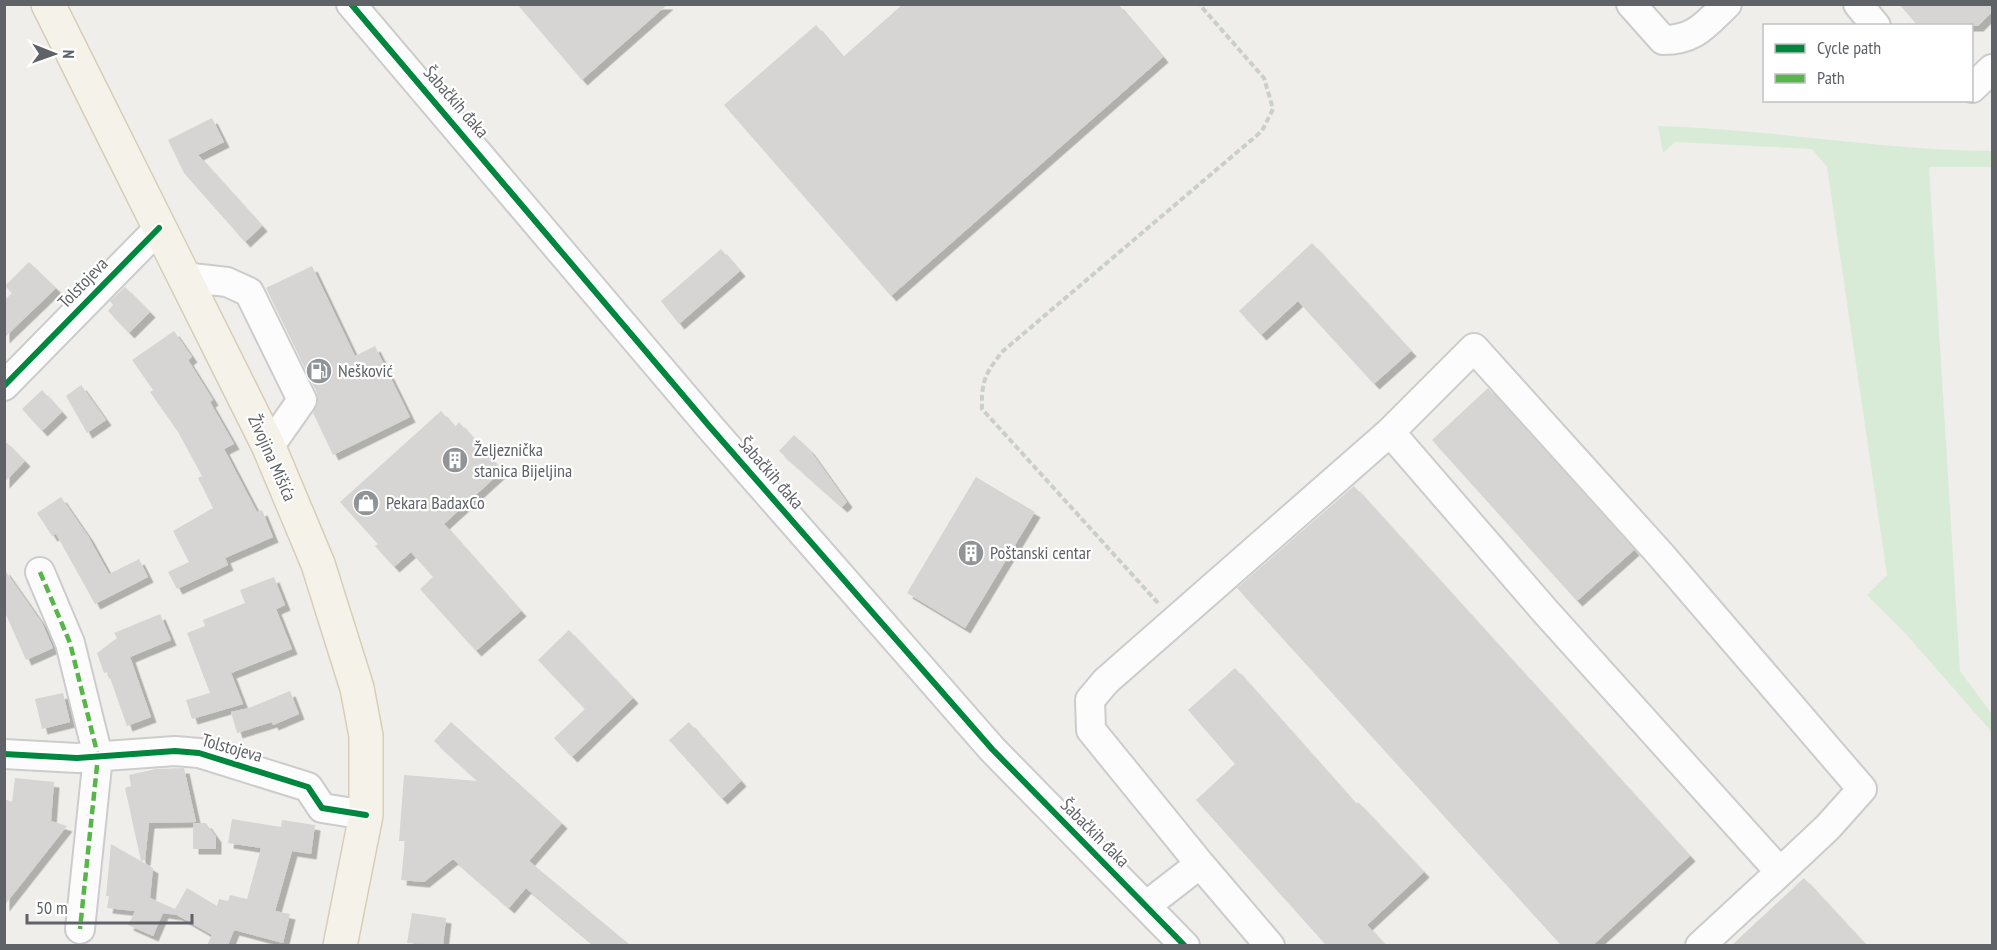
<svg xmlns="http://www.w3.org/2000/svg" width="1997" height="950" font-family="'PT Sans Narrow',sans-serif">
  <style>
    .green { fill: #d8ebd6 }
    .building { fill: #d6d5d3; filter: url(#shadow) }
    .lines { fill: none; stroke-linecap: round; stroke-linejoin: round }
    .minor-casing { stroke: #cbcccc; stroke-width: 32 }
    .major-casing { stroke: #d7ceb8; stroke-width: 36 }
    .path { stroke: #cacfcc; stroke-width: 4; stroke-dasharray: 6 3; stroke-linecap: butt }
    .minor { stroke: #fdfcfc; stroke-width: 28 }
    .major { stroke: #f4f2e9; stroke-width: 33 }
    .quiet { stroke: #58b549; stroke-width: 4.5; stroke-dasharray: 9 4.5; stroke-linecap: butt }
    .cycleway-casing { stroke: #fff; stroke-width: 10 }
    .cycleway { stroke: #00873e; stroke-width: 6 }
    .labels { text-anchor: middle; stroke-width: 4.5; stroke-linejoin: round; paint-order: stroke }
    .street-label { font-size: 18px; fill: #5f6368; stroke: #fff }
    .poi-label { font-size: 18px; fill: #5f6368; stroke: #fff; text-anchor: start }
  </style>
  <defs>
    <filter id="shadow"><feDropShadow dx="5.5" dy="5.5" stdDeviation="0" flood-color="#0004"/></filter>
  </defs>
  <rect width="100%" height="100%" fill="#efeeea"/>
  <path class="green" d="M1658,126C1770,129 1881,150 1992,151V167H1929L1960,671L1992,714V737L1990,730L1906,634L1867,595L1887,575L1827,167L1812,149L1675,142L1663,153Z"/>
  <path class="building" d="M517,4H668L582,80Z
    M903,4H1118L1163,57L891,296L724,105L816,25L843,57Z
    M1899,4H1992V12L1978,26H1918Z
    M212,118L224,142L198,155L262,226L245,242L184,173L168,140Z
    M1312,243L1411,351L1374,384L1298,301L1261,335L1239,311Z
    M721,249L740,271L679,324L661,301Z
    M29,262L56,288L4,338V301L12,293L5,286Z
    M312,266L355,356L375,346L410,417L333,455L313,413L318,402L317,393L266,288Z
    M125,287L150,312L129,333L108,311L113,305L110,301Z
    M174,331L192,357L188,360L213,400L210,402L234,444L224,449L257,512L262,510L273,537L225,558L228,565L177,589L168,572L189,562L173,531L213,508L198,478L202,476L178,432L150,392L153,390L132,360Z
    M81,385L106,420L87,433L66,396Z
    M1488,388L1634,550L1577,601L1432,440Z
    M42,390L62,412L42,431L22,409Z
    M441,411L455,427L459,422L502,471L444,524L521,611L476,651L420,589L433,577L411,552L394,567L375,546L378,544L340,502Z
    M794,435L809,449L847,502L842,507L779,451Z
    M4,440L25,461L4,483Z
    M976,477L1035,512L965,628L907,593Z
    M1354,486L1690,856L1593,945H1561L1237,588Z
    M61,497L88,536L109,574L139,559L148,577L95,604L56,534L52,536L37,513Z
    M4,569L42,623L53,648L26,660L4,610Z
    M274,577L285,605L276,609L292,649L231,673L243,704L192,719L186,700L210,693L187,633L205,626L203,620L245,603L240,590Z
    M160,614L171,640L130,657L151,717L127,726L108,672L104,673L97,653L117,638L114,633Z
    M569,630L633,698L572,757L554,738L585,709L538,660Z
    M1235,668L1356,804L1358,802L1424,872L1367,925L1385,945H1326L1196,800L1235,764L1188,710Z
    M290,691L299,714L273,725L272,722L237,733L231,712L249,708Z
    M63,693L70,722L42,729L35,699Z
    M451,722L562,823L529,861L630,945H594L526,888L509,908L453,859L424,882L401,880L405,841H399L404,775L478,781L434,741Z
    M689,722L741,781L722,799L669,740Z
    M184,768L196,822L149,823L145,860L141,861L125,788L131,786L129,775L156,769Z
    M15,778L54,782L51,821L67,826L4,906V799L12,802Z
    M232,819L281,827L282,820L315,825L311,854L292,851L275,911L290,914L283,943L234,930L228,945H207L212,935L177,915L163,913L153,936L128,925L135,911L107,908L109,896H106L111,844L153,868L150,898L175,909L187,888L217,906L219,899L228,901L230,895L247,899L261,848L228,843Z
    M193,823H206L216,837V849H193Z
    M1804,878L1866,945H1732Z
    M412,913L446,918L443,945L407,943Z"/>
  <g class="lines">
    <defs>
      <path id="minor" d="M351,4L710,427L992,749L1185,946
        M1631,4L1663,40C1695,40 1705,25 1727,4
        M1858,4L1876,26
        M1972,88L1992,69
        M183,277L227,282L249,292L302,400L269,447
        M4,386L159,228
        M1390,432L1474,348L1660,554L1862,789L1828,827L1780,872
        M40,572L70,643L98,756L80,929
        M4,754L77,758L175,751L199,753L308,787L322,808L366,815
        M1147,905L1200,864
        M1270,946L1200,864L1091,730L1090,700L1106,681L1390,432L1545,611L1780,872L1700,946"/>
      <path id="major" d="M48,4L269,447L318,564L357,688L366,736V815L340,946"/>
    </defs>
    <use href="#minor" class="minor-casing"/>
    <use href="#major" class="major-casing"/>
    <path class="path" d="M1158,603L982,409C981,381 986,372 1003,351L1262,131L1273,109L1264,78L1199,4"/>
    <use href="#minor" class="minor"/>
    <use href="#major" class="major"/>
    <path class="quiet" d="M40,572L70,643L98,756L80,929"/>
    <defs>
      <path id="cycleway" d="M351,4L710,427L992,749L1185,946
        M4,386L159,228
        M4,754L77,758L175,751L199,753L308,787L322,808L366,815"/>
    </defs>
    <use href="#cycleway" class="cycleway-casing"/>
    <use href="#cycleway" class="cycleway"/>
  </g>
  <defs>
    <symbol id="fuel-disc" viewBox="-11 -11 22 22"><circle r="9.5" fill="#919496" stroke="#fff"/><path d="M-5.5-6h7V0h2V4h1.3V-2.5L3-4.5l.8-.8L6-3V5H2.5V1h-1V6h-7ZM-4.2-4.7v3.2H.2V-4.7Z" fill="#fff"/></symbol>
    <symbol id="building-disc" viewBox="-11 -11 22 22"><circle r="9.5" fill="#919496" stroke="#fff"/><path d="M-4-6H4V6H1V3H-1V6H-4ZM-2.5-4.3h1.7v1.8h-1.7ZM.8-4.3h1.7v1.8H.8ZM-2.5-1h1.7V.8h-1.7ZM.8-1h1.7V.8H.8Z" fill="#fff"/></symbol>
    <symbol id="shop-disc" viewBox="-11 -11 22 22"><circle r="9.5" fill="#919496" stroke="#fff"/><path d="M-5-2.5h2.3a2.7 3.5 0 0 1 5.4 0H5L5.5 6h-11ZM-1.5-2.5h3a1.5 2.3 0 0 0-3 0Z" fill="#fff"/></symbol>
  </defs>
  <g fill-rule="evenodd">
    <use href="#fuel-disc" x="304" y="356" width="30" height="30"/>
    <use href="#building-disc" x="440" y="445" width="30" height="30"/>
    <use href="#shop-disc" x="351" y="488" width="30" height="30"/>
    <use href="#building-disc" x="956" y="538" width="30" height="30"/>
  </g>
  <g class="labels">
    <g class="street-label">
      <text transform="translate(456 102) rotate(49)" y="6">Šabačkih đaka</text>
      <text transform="translate(83 283) rotate(-46)" y="6">Tolstojeva</text>
      <text transform="translate(272 458) rotate(66)" y="6">Živojina Mišića</text>
      <text transform="translate(771 473) rotate(49)" y="6">Šabačkih đaka</text>
      <text transform="translate(232 748) rotate(16)" y="6">Tolstojeva</text>
      <text transform="translate(1095 833) rotate(45)" y="6">Šabačkih đaka</text>
    </g>
    <g class="poi-label">
      <text x="338" y="377">Nešković</text>
      <text x="474" y="456">Željeznička<tspan x="474" dy="21">stanica Bijeljina</tspan></text>
      <text x="386" y="509">Pekara BadaxCo</text>
      <text x="990" y="559">Poštanski centar</text>
    </g>
  </g>
  <rect width="1997" height="950" fill="none" stroke="#5f6368" stroke-width="12"/>
  <rect x="1763" y="24" width="210" height="78" fill="#ffffff" stroke="#bfc1c3" stroke-width="1.5"/>
  <rect x="1775" y="44" width="30" height="9" fill="#00873e" stroke="#bfc1c3" stroke-width="1.5"/>
  <text x="1817" y="54" font-size="18" fill="#5f6368">Cycle path</text>
  <rect x="1775" y="74" width="30" height="9" fill="#58b549" stroke="#bfc1c3" stroke-width="1.5"/>
  <text x="1817" y="84" font-size="18" fill="#5f6368">Path</text>
  <g transform="translate(54 54) rotate(91)" stroke="#ffffff" stroke-width="4.5" paint-order="stroke">
  <path d="M0-4.5L10 22L0 15L-10 22Z" fill="#5f6368"/>
  <text y="-9" font-size="16" font-weight="bold" text-anchor="middle" fill="#5f6368">N</text>
  </g>
  <path d="M27 914v9h165v-9" fill="none" stroke="#5f6368" stroke-width="3"/>
  <text x="36" y="914" font-size="18" fill="#5f6368" stroke="#ffffff" stroke-width="4.5" paint-order="stroke">50 m</text>
</svg>
